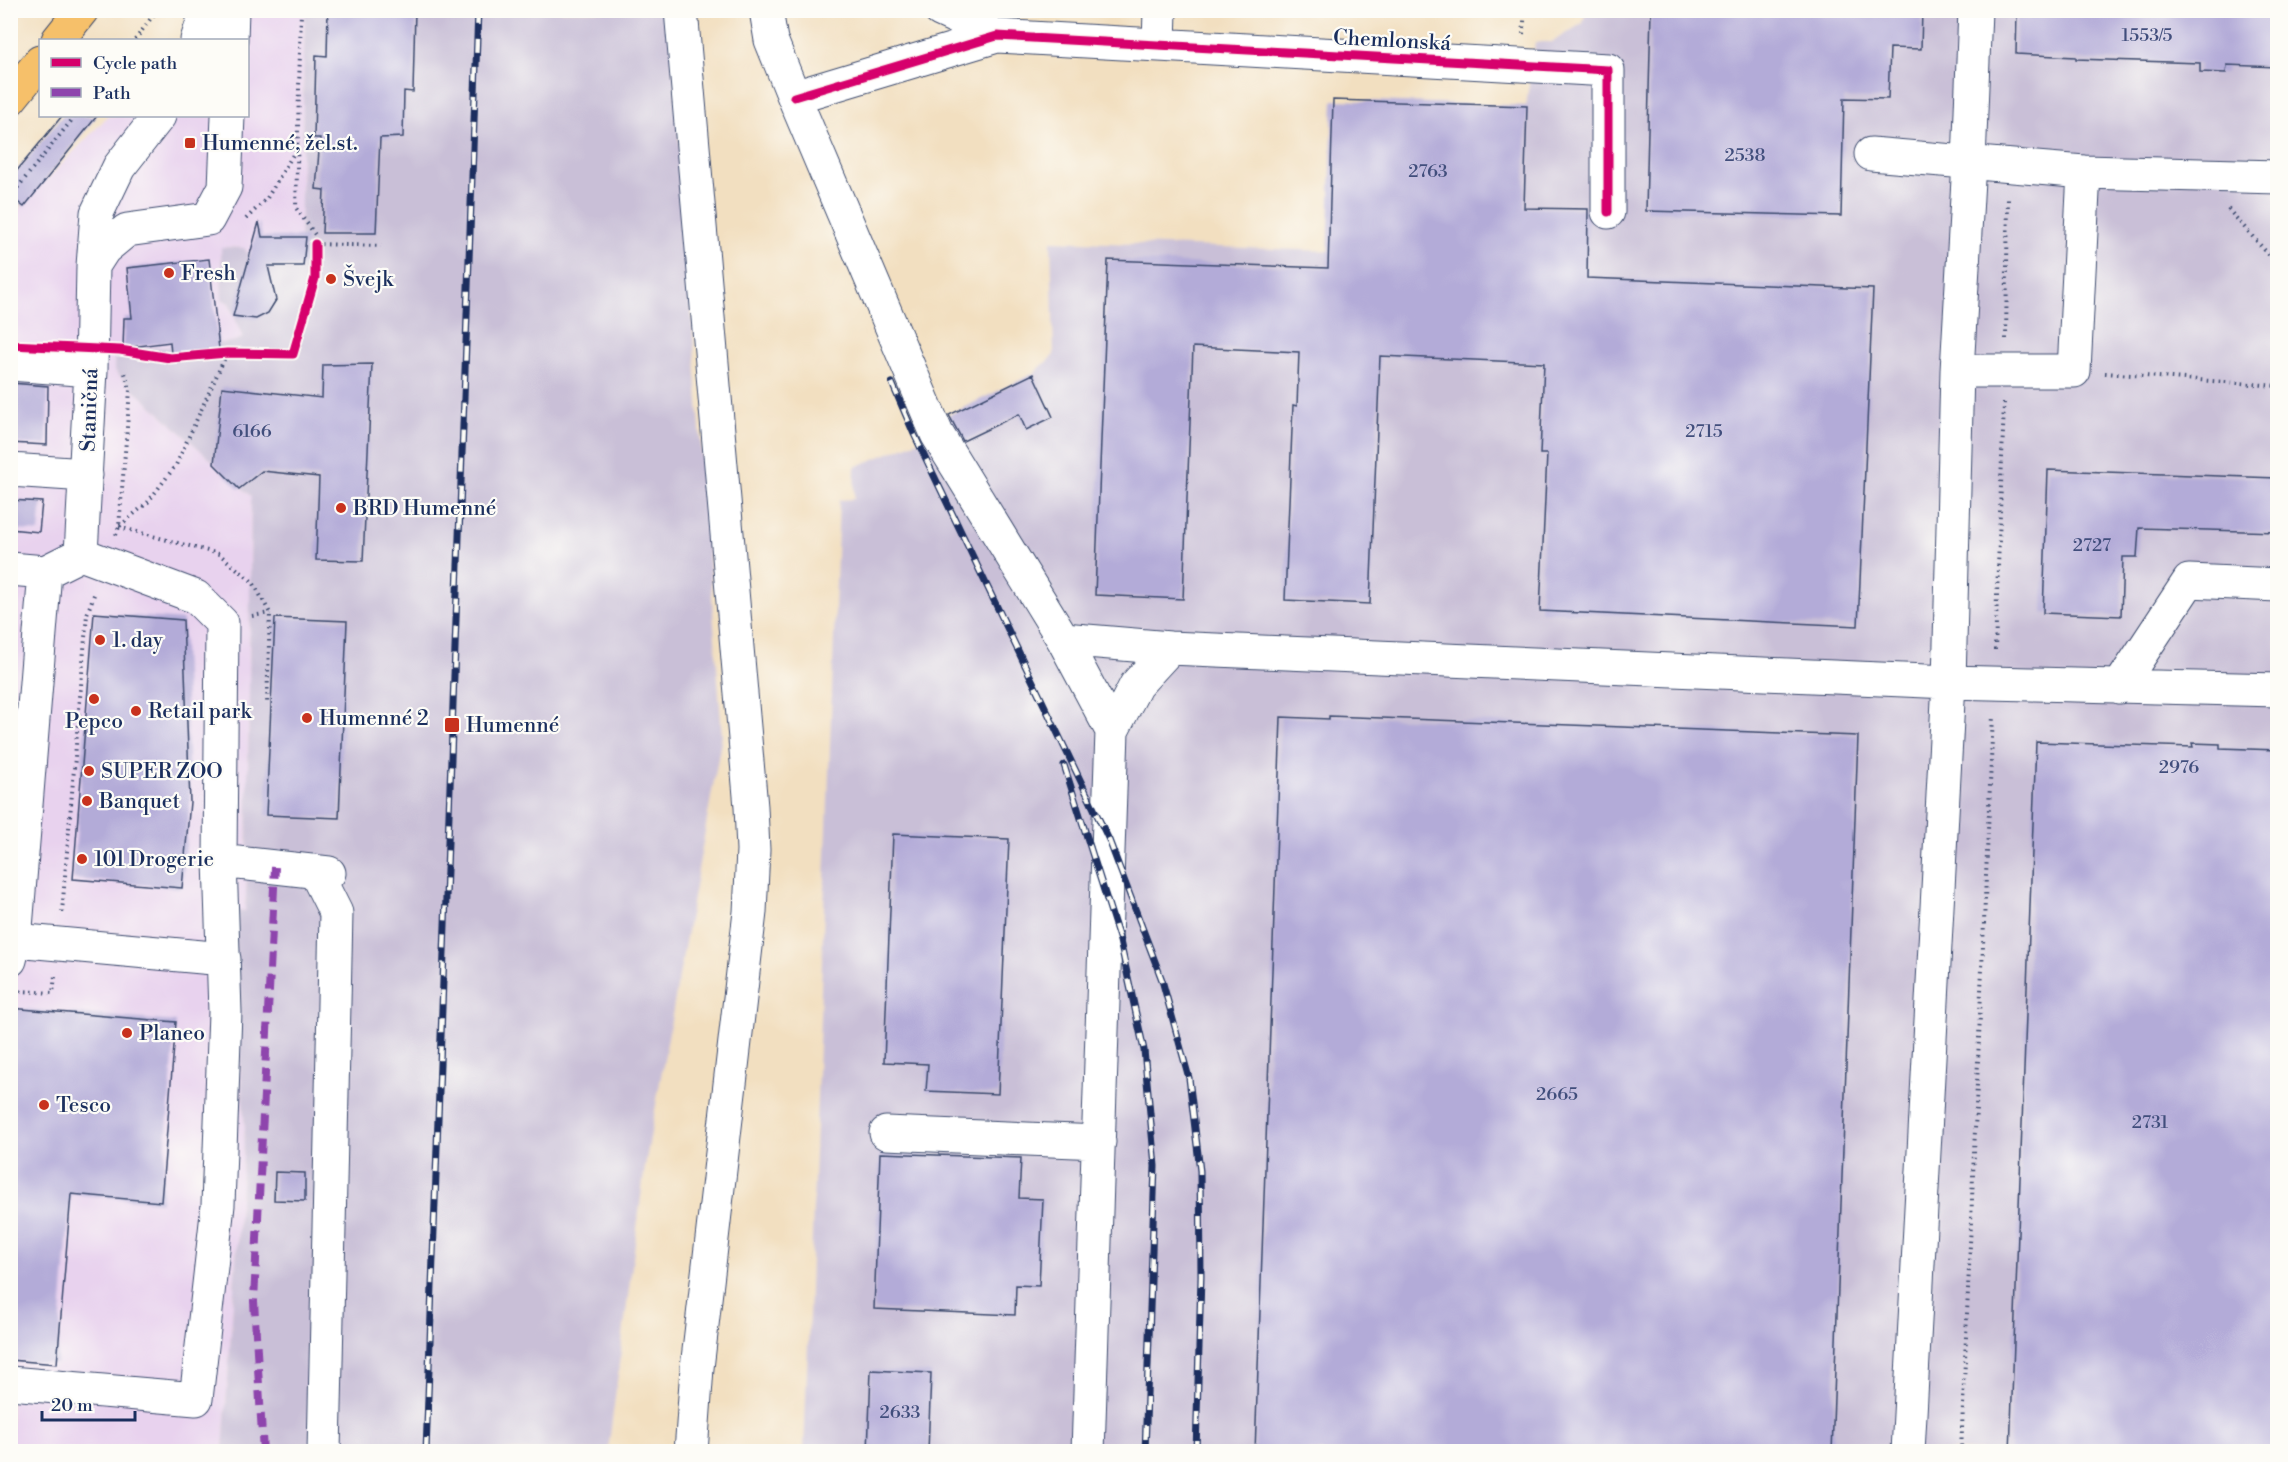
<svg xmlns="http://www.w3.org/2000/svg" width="2288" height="1462" font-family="'Libre Bodoni',serif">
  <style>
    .built { fill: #e8d2ee }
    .industrial { fill: #c9bfd7 }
    .building { fill: #b3abd8 }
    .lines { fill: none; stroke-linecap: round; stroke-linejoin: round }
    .minor-casing { stroke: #3b496d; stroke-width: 35 }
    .major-casing { stroke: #3b496d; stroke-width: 35 }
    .path { stroke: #3b496d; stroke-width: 4; stroke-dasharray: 1.5 4.5; stroke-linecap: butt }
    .minor { stroke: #fff; stroke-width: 33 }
    .major { stroke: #f6c06b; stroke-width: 33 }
    .rail-casing { stroke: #1b2f5e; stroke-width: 7 }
    .rail { stroke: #fdfcf7; stroke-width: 4.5; stroke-dasharray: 14; stroke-linecap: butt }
    .quiet { stroke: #8e44ad; stroke-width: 8; stroke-dasharray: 15 8; stroke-linecap: butt }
    .cycleway-casing { stroke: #fdfcf7; stroke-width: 13 }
    .cycleway { stroke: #d6006c; stroke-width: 9 }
    .poi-dot { fill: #c8321e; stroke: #fdfcf7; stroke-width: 2 }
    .labels { text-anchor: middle; stroke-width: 4.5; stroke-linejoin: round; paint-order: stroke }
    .number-label { font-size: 18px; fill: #414e7c }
    .street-label { font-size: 21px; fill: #1b2f5e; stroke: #fdfcf7 }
    .poi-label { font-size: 21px; fill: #1b2f5e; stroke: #fdfcf7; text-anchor: start }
  </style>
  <rect width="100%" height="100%" fill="#fdfcf7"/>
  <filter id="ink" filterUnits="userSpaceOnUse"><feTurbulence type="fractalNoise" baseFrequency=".0167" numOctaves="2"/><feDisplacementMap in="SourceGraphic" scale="12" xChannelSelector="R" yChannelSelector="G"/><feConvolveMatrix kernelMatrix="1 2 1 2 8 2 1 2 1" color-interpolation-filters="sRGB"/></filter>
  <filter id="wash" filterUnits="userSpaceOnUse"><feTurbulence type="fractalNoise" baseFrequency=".008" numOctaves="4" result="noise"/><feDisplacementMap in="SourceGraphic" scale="24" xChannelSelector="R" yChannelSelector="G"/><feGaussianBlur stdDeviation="1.35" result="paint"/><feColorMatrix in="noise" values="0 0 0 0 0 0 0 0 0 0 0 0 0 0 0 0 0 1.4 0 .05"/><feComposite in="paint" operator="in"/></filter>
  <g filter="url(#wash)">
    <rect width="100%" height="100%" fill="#f2dfc0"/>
    <path class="built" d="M209,11H305L300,248L296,254H248L244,248L221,247L222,299L229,303L243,338L232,342L182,347H115L114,367L117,374L251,496L247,878L245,911L228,909L245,1128L223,1451H11L10,218L108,116H248V40H180Z"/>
    <path class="industrial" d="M305,11H670L722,736L645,1166L608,1451H223L245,1128L228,909L245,911L247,878L251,496L117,374L114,367L115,347H182L232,342L243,338L229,303L222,299L221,247L244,248L248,254H296L300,248Z
      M1586,11H2277V1451L804,1452L839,500L854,499L855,467L930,436L926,426L1033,374L1054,355L1051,241L1329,251L1333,100L1526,106L1535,42H1552L1583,23Z"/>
    <g id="blocks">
      <path class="building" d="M328,10H415L413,92L404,91L403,137L380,138L376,233H322L324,190L316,189L320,138H314L316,55L327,56Z
        M1651,10H1922L1921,49L1890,48L1888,99L1844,98L1841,216L1646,211Z
        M2017,10H2277V67L2227,65L2226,73L2200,72V63L2076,59V57L2016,54Z
        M1333,100L1527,106L1524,208L1588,209L1587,278L1873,289L1858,626L1540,611L1547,454H1540L1544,363L1380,356L1370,604L1285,600L1293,405L1297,406L1299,352L1193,347L1183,599L1095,595L1108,260L1328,268Z
        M62,116H97L24,207L10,196V179Z
        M259,222L262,237H306L303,266H268L276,300L268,313L256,319L233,316Z
        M209,259L219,349L171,354L170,342L123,348L124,318H132L127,268Z
        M372,364L363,561L316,560L319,477L262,471L239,489L214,464L222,387L322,398L323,365Z
        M1033,374L1053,417L1026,430L1019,414L963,441L949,415Z
        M10,383L48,386L47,445L10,443Z
        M2048,470L2277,478V532L2139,528L2137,557H2123L2121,616L2043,613Z
        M10,500L42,502L39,532L10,529Z
        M94,613L183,620L190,802L182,888L73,879Z
        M275,618L347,621L339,818L266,815Z
        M1329,716L1858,736L1832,1452H1255L1281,717L1329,719Z
        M2036,742L2193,747L2192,743L2220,744V748L2277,750V1452H2010Z
        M893,834L1009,839L998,1094L926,1091L928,1064L884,1062Z
        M10,1008L176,1022L161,1202L71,1194L57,1364L10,1360Z
        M880,1153L1021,1158L1019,1198L1043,1199L1039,1286L1016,1285L1015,1315L874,1309Z
        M275,1172L305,1173V1201L274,1200Z
        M871,1370L931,1373L928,1452H868Z"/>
    </g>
  </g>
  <g filter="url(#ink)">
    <use href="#blocks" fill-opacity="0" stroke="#3b496d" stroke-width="1.5"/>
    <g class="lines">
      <defs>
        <path id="minor" d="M681,10L751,807L753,850L750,912L697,1368L691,1452
          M766,10L771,40L794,97L937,434L1063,639L1112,731L1088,1452
          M940,10L997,36
          M197,40L207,10
          M231,40L232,10
          M1159,45L1160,10
          M794,97L997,36L1608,70V212
          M1871,154L2084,172L2278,177
          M93,266L104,249L127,230L208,219L225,187L228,116
          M10,364L91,370
          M1957,371H2074L2084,172
          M10,470L86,475
          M81,554L91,370L93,266L97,213L119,167L159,116
          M10,569L45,572L81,554L196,597L222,623L220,861L225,1012L218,1205L196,1399L10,1383
          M1063,639L1170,648L1949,682L2278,690
          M2119,687L2189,581L2278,585
          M1112,731L1136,685L1170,648
          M220,861L329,873
          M315,871L336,913L324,1452
          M15,940L224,959
          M10,960L15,940L45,572
          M886,1133L1099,1142
          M1908,1452L1949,682L1957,371L1969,162L1975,10"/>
        <path id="major" d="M58,40L82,10
          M10,99L40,62"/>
      </defs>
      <use href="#minor" class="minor-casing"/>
      <use href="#major" class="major-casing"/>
      <path class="path" d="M1523,34L1525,10
        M135,40L157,10
        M10,197L75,116
        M2228,209L2278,265
        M246,219L267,198L297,148
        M315,244L381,246
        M2006,339L2008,196
        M123,351L170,358L227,353L293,354L315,278L316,236L296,208L301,10
        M2105,373L2278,386
        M120,526L148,502L176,465L227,353
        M119,527L219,554L253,582L270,613L267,705
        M116,535L119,527L130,390L125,373
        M252,616L270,613
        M1995,650L2004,403
        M62,912L87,614L95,592
        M20,991L53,993L55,976
        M1961,1452L1993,715"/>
      <use href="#minor" class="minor"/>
      <use href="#major" class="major"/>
      <defs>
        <path id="rail" d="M892,383L914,434L1109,840L1162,980L1189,1078L1200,1171L1201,1276L1196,1452
          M1064,765L1120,941L1144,1050L1155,1166L1145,1452
          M426,1452L478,10"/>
      </defs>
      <use href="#rail" class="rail-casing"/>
      <use href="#rail" class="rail"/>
      <path class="quiet" d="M263,1452L254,1301L275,867"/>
      <defs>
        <path id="cycleway" d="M794,97L997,36L1608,70V212
          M10,345L120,350L170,358L227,353L293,354L315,278V244"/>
      </defs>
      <use href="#cycleway" class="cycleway-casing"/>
      <use href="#cycleway" class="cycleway"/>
    </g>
  </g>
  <g class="poi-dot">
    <rect x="184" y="137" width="12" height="12" rx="3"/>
    <circle cx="169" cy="273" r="6"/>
    <circle cx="331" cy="279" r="6"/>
    <circle cx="341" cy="508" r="6"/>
    <circle cx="100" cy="640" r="6"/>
    <circle cx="94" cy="699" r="6"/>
    <circle cx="136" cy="711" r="6"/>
    <circle cx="307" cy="718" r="6"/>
    <rect x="444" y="717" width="16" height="16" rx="3"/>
    <circle cx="89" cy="771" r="6"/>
    <circle cx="87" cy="801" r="6"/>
    <circle cx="82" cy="859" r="6"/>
    <circle cx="127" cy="1033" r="6"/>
    <circle cx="44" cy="1105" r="6"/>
  </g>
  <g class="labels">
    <g class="number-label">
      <text x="2147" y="41">1553/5</text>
      <text x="1745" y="161">2538</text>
      <text x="1428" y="177">2763</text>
      <text x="252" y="437">6166</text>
      <text x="1704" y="437">2715</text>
      <text x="2092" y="551">2727</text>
      <text x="2179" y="773">2976</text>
      <text x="1557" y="1100">2665</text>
      <text x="2150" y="1128">2731</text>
      <text x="900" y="1418">2633</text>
    </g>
    <g class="street-label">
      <text transform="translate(1392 40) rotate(3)" y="7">Chemlonská</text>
      <text transform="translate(89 410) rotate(-88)" y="7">Staničná</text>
    </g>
    <g class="poi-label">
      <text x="202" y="150">Humenné, žel.st.</text>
      <text x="181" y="280">Fresh</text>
      <text x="343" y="286">Švejk</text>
      <text x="353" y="515">BRD Humenné</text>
      <text x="112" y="647">1. day</text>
      <text x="148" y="718">Retail park</text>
      <text x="319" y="725">Humenné 2</text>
      <text x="94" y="728" text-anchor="middle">Pepco</text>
      <text x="466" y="732">Humenné</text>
      <text x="101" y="778">SUPER ZOO</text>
      <text x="99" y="808">Banquet</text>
      <text x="94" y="866">101 Drogerie</text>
      <text x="139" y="1040">Planeo</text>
      <text x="56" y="1112">Tesco</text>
    </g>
  </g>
  <rect width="2288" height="1462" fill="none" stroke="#fdfcf7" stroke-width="36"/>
  <rect x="39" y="39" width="210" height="78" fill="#fdfcf7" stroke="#a3aaba" stroke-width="1.5"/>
  <rect x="51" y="58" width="30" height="9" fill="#d6006c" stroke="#a3aaba" stroke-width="1.5"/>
  <text x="93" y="69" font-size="18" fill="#1b2f5e">Cycle path</text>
  <rect x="51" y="88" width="30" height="9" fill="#8e44ad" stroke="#a3aaba" stroke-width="1.5"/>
  <text x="93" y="99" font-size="18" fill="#1b2f5e">Path</text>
  <path d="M42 1411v9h93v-9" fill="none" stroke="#1b2f5e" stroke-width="3"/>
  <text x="51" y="1411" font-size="18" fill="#1b2f5e" stroke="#fdfcf7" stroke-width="4.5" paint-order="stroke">20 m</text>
</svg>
